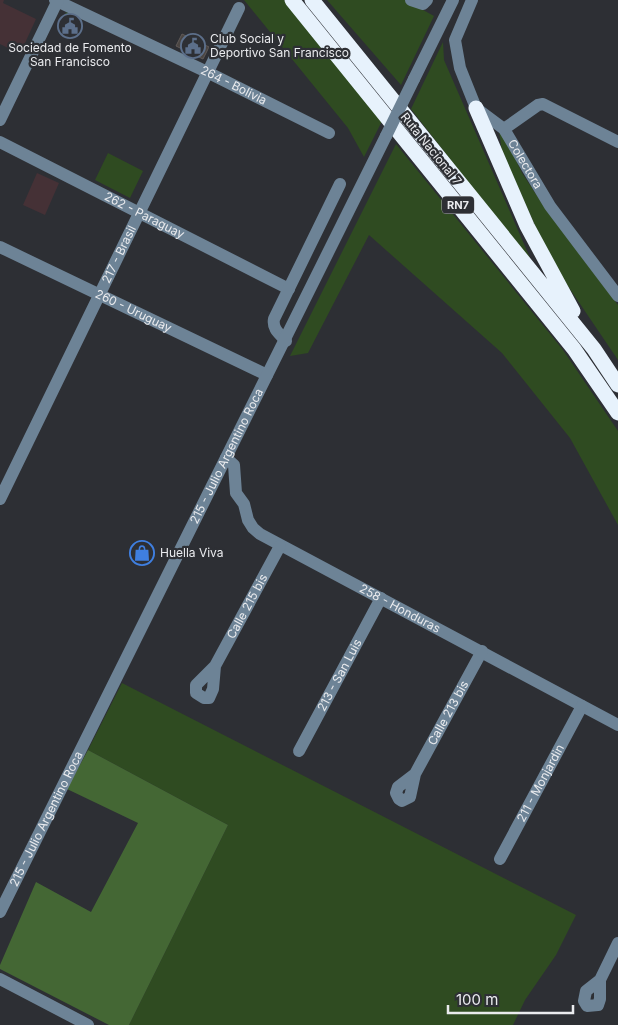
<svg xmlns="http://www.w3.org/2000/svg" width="618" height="1025" font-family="Inter,sans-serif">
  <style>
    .education { fill: #453136 }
    .green { fill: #2f4b21 }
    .forest { fill: #446734 }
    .building { fill: #4a4542; stroke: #605a58 }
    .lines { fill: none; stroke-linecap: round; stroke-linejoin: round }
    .minor { stroke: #6d8396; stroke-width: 12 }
    .highway { stroke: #e7f2fc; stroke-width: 15 }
    .minor-bridge { stroke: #6d8396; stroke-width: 12 }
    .labels { text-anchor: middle; stroke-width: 4.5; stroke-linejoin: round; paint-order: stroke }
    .shield { fill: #2d2f34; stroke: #b1b3b6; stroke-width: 1 }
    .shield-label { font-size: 11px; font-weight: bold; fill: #eaebee }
    .poi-label { font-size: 12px; fill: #eaebee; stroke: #2d2f34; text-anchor: start }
    .street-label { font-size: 12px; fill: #eaebee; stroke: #2d2f34 }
  </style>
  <rect width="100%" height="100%" fill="#2d2f34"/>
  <path class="education" d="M0,0H4L3,3L36,19L20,54L0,44Z
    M37,173L59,183L45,215L23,205Z"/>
  <path class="green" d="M244,0H284L382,121L364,157L348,128Z
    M327,0H405L434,16L401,85Z
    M66,12L82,20L77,32L61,24Z
    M443,42L444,60L534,267L411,109Z
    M499,131L507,142L522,173L545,208L618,305V360L551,261L502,152Z
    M396,144L563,350L618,431V525L570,438L502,353L369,235L308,353L290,356Z
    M108,153L143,171L130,198L95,180Z
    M122,683L576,915L556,955L525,1000L513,1025H129L228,825L88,750Z"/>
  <path class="forest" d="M88,750L228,825L129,1025H109L0,969V965L36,882L91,912L138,823L67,789Z"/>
  <path class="building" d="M182,34L209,47L203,59L176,46Z"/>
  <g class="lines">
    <g class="minor">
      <path id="s1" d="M55,0L207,72L329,133"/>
      <path d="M411,0L423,4L427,0"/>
      <path id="s2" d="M472,0L455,40L460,68L476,108L504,129L550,206L618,296"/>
      <path d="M414,79L453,0"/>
      <path d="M0,120L58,0"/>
      <path d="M504,129L538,105L543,104L618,142"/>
      <path id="s3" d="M0,142L289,289"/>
      <path id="s4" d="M0,247L267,375"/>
      <path d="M286,341C280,334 272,329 274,319L340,184"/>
      <path id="s5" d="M226,458L234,465L236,493L244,504L248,520L253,528L260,534L618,725"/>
      <path id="s6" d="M0,499L239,8"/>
      <path id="s7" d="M215,666L213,689L209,698H204L196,693V685L215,666L280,546"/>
      <path id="s8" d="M299,751L381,598"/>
      <path id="s9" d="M415,774L398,787L396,793L399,799L402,801L410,797L415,774L482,651"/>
      <path id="s10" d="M500,859L582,706"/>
      <path id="s11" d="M0,912L386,136"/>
      <path d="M0,979L88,1025"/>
      <path d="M600,980V999L598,1005L587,1006L584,1001L586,991L600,980L618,943"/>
    </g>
    <path class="highway" d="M292,0L574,349L618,413
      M312,0L594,349L618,385
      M476,108L527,226L573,311"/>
    <path class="minor-bridge" d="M386,136L414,79"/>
  </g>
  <defs>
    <symbol id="civic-ring" viewBox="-11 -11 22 22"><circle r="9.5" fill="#2d2f34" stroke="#5c6f8a" stroke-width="1.5"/><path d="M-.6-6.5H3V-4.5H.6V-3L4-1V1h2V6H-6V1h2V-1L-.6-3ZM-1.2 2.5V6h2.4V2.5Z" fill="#5c6f8a"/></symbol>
    <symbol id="shop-ring" viewBox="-11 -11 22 22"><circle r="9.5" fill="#2d2f34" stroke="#3f7fe0" stroke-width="1.5"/><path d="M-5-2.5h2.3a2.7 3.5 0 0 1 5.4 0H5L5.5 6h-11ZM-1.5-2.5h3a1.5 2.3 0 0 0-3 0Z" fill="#3f7fe0"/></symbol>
  </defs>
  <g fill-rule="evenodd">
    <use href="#civic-ring" x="56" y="12" width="28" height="28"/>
    <use href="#civic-ring" x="179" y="32" width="28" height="28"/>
    <use href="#shop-ring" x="128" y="539" width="28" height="28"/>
  </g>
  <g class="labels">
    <rect class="shield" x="442" y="196.5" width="32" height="17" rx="4"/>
    <g class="shield-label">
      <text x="458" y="209">RN7</text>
    </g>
    <g class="poi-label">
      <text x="210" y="43">Club Social y<tspan x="210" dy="14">Deportivo San Francisco</tspan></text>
      <text x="70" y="52" text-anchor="middle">Sociedad de Fomento<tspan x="70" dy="14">San Francisco</tspan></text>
      <text x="160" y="557">Huella Viva</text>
    </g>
    <g class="street-label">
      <text dy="4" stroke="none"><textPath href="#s1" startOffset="198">264 - Bolivia</textPath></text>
      <text transform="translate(431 149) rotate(51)" y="4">Ruta Nacional 7</text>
      <text dy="4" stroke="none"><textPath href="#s2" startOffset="191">Colectora</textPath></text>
      <text dy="4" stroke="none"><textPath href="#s3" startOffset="162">262 - Paraguay</textPath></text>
      <text dy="4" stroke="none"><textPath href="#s6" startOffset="272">217 - Brasil</textPath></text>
      <text dy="4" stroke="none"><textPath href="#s4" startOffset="148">260 - Uruguay</textPath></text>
      <text dy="4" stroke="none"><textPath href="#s11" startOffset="509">215 - Julio Argentino Roca</textPath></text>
      <text dy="4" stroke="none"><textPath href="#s7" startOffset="150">Calle 215 bis</textPath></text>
      <text dy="4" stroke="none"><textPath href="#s5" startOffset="246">258 - Honduras</textPath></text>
      <text dy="4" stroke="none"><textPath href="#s8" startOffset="86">213 - San Luis</textPath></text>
      <text dy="4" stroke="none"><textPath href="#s9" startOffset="140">Calle 213 bis</textPath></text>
      <text dy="4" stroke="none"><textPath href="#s10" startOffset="86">211 - Monjardin</textPath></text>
      <text dy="4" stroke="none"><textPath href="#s11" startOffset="104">215 - Julio Argentino Roca</textPath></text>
    </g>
  </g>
  <path d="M448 1005v8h125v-8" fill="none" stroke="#eaebee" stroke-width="2.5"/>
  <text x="456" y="1005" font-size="15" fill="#eaebee" stroke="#2d2f34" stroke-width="4" paint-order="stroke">100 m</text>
</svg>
